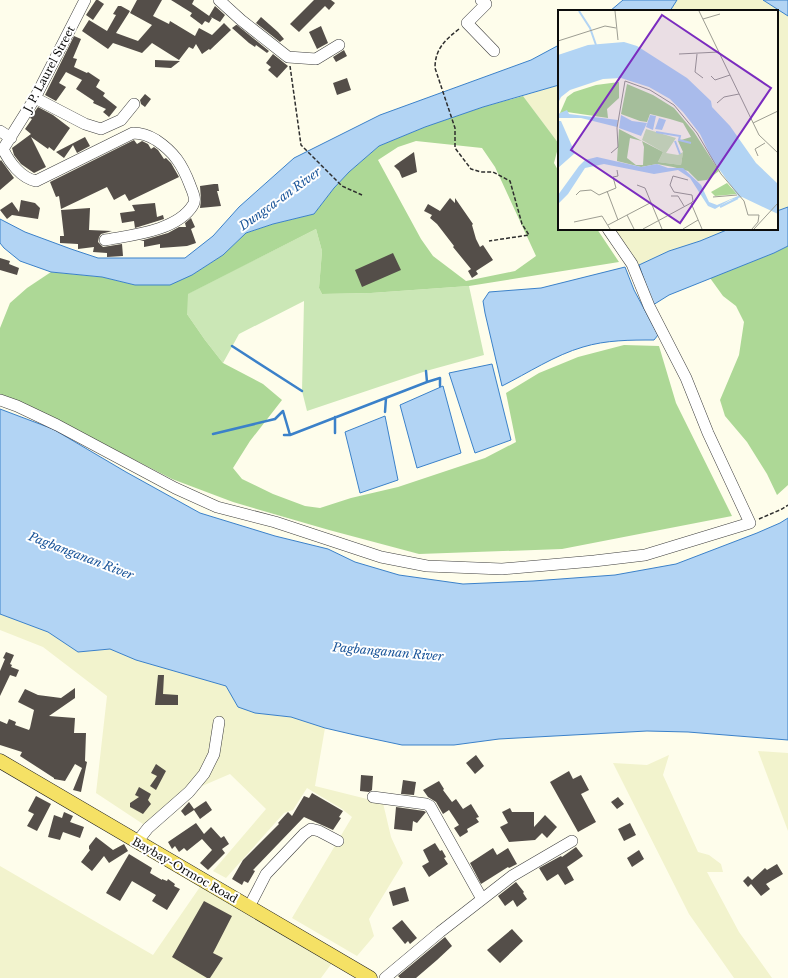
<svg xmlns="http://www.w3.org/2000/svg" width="788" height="978" font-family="'Libre Baskerville',serif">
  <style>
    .farmland { fill: #f2f3cd }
    .green { fill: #cbe7b6 }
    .forest { fill: #add896; fill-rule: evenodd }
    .water { fill: #b2d4f4; stroke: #3b81c9 }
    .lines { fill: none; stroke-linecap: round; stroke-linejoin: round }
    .stream { stroke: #3b81c9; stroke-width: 2.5 }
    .building { fill: #544e49 }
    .minor-casing { stroke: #3f3f3f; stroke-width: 12 }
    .major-casing { stroke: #1d1d1d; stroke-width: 15 }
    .path { stroke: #2e2e2e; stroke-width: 1.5; stroke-dasharray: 4 2; stroke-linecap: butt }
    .minor { stroke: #fff; stroke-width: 11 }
    .major { stroke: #f5e165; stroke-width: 14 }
    .labels { text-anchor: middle; stroke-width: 4; stroke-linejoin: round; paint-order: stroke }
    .street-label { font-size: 11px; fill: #0c0c0c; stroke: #fff }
    .water-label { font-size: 12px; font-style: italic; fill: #195499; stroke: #fff }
    .inset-river { fill: none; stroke: #b2d4f4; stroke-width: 2 }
    .inset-road { fill: none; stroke: #9d9d92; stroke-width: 1 }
    .view { fill: #7b2cbf; fill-opacity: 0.15; stroke: #7b2cbf; stroke-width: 2 }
    .inset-edge { fill: none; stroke: #0c0c0c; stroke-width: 2 }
  </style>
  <rect width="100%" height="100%" fill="#fefdeb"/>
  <path class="farmland" d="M677,0H788V207L777,211V11H670Z
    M559,85V144L523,96Z
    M615,229H729L700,241L669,251L639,265Z
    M0,614L48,632L78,652L110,649L136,660L226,686L238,707L255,713L291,717L325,728L315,786L383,803L391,837L403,863L369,919L374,936L357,956L292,918L352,817L342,809L307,788L293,810L284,813L226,878L213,871L266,809L230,774L195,789L174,813L152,830L96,793L107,696L43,647L0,630Z
    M758,751L788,753V831Z
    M669,755L663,775L698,852L709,855L721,864L723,872H707L739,932L772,978H734L689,914L613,763L647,765Z
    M0,866L153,955L202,884L332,963L321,978H0Z"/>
  <path class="green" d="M316,229L322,251L319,288L322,294L371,293L469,286L484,355L426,371L307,411L302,391L304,301L239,334L223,363L205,340L187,314V294Z"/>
  <path class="forest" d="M523,96L559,144L554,163L559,172V229H597L619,262L469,286L371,293L322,294L319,288L322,251L316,229L188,294L187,314L205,340L223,363L263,384L282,400L250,441L233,468L242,479L273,494L305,506L320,508L351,498L398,487L485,458L516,442L506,393L539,373L578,357L624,345L659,346L676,403L732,516L562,549L419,554L329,530L233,502L172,479L49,416L0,396V328L10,303L27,288L51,272L102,277L135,285L192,275L223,255L246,233L273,224L314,214L334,188L349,172L379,146L425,127L483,107ZM416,141L482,148L495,167L536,256L515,271L466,281L433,256L421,239L378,160L398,147Z
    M788,246V485L777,495L767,474L747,442L725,416L720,400L739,355L744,322L736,306L723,296L710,278L774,253Z"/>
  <path class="water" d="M623,0H677L670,11H610Z
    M763,0H788V16Z
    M559,45V85L483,107L425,127L379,146L349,172L334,188L314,214L273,224L246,233L223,255L192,275L170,285H135L102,277L51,272L20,261L4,248L0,243V219L25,232L71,249L98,258H185L213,236L239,207L294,158L380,115L531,60Z
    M788,207V246L774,253L669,295L653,305L639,265L669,251L700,241L729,229H777V211Z
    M625,267L634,290L658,335L654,340C630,340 606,340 583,347C555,355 528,373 502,386L485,313L483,301L489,292L541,288Z
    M492,364L511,440L475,453L449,373Z
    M443,386L461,453L417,468L400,405Z
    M0,409L53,429L126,472L200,513L275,536L328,549L355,562L399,575L463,584L533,581L615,575L676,564L757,533L780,523L788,518V740L688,732L647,731L499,739L454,745H402L355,735L325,728L291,717L255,713L238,707L226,686L136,660L110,649L78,652L48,632L0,614Z
    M385,416L398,480L360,493L345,432Z"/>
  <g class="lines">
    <path class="stream" d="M232,346L302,391
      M427,382L440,378V386
      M385,412L386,398
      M335,417V433
      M213,434L275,419L283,411L290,435L427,382L426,371
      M284,435H290"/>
  </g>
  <path class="building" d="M96,0H98L104,4L93,20L86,15Z
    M137,0H162L153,16L169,24L170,21L195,36L199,28L212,35L224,23L231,30L210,50L209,49L202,54L196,44L193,49L189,47L179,60L152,43L142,53L113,43L108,49L82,31L89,20L107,31L116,15L113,14L118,6H121L130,11L116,33L138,41L152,25L130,13Z
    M171,0H194L192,4L212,18L209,23L205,21L202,25L190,16L192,13Z
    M314,0H331L335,3L329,10L325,6L299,32L290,24Z
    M215,6L225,15L220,22L209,16Z
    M261,17L278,32L284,39L280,42L256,23Z
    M236,25H237L269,51L267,53L256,45L255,47L249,43L232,28Z
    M321,26L328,43L317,49L309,32Z
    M74,36L81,39L73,58L77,59L74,67L87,73L88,72L100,80L96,87L105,93L103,96L117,107L109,117L103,112L106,109L93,103L94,101L76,89L82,80L66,72L59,83L66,87L56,101L45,95Z
    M344,50L347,56L336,62L333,57Z
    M273,54L288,66L277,78L268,70L271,67L266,63Z
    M155,60L180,61L171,68L155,67Z
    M347,78L351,90L337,95L333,83Z
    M145,94L151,99L145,107L141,104L140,100Z
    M38,107L53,115L70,128L54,151L49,147L48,149L31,137L46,167L34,173L21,164L14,155L12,148L31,134L25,129L32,119L30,118Z
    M85,137L90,146L77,153L73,145L64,158L56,152Z
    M134,140L137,144L142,141L148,144L151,149L154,147L158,150L164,159L166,158L171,163L179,177L129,201L125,194L114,200L107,187L61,209L59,196L56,197L50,182Z
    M414,152L417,172L402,178L399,171L394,166Z
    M1,160L14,178L0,190V161Z
    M214,184H218L219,191H217L221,206L200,208L201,200L200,186Z
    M450,198L455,203V198L473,224L472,225L476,239L480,247L483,245L493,260L476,271L478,274L472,278L468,271L471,269L453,247L454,246L437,224L430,218L432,215L424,211L428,204L440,211Z
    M21,200L35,203L40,208L38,219L12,215L7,219L0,210L12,202L19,212Z
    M155,203L157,217L163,215L164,219L135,228L134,221L122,223L120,213L135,211L132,205Z
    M90,208L89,230L112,231L101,234L99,237L98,242L103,247L122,244L123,256L107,257V253L93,252L94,247L78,249V244L60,243V236H64L61,210Z
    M191,218L195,227L191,229L196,243L187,246L160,248V244L144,247V241H140L168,233L179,227H186L185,223Z
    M393,253L401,270L362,287L355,270Z
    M0,258L10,261L9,264L19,268L17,275L0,270Z
    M6,652L14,655L10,664L12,665L11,667L19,670L16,677L10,675L0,696V671L5,659L3,658Z
    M158,675H164L163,694L178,695V705H155Z
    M75,688V698L49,716L75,718L74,733H86L85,761L87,762L81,792L73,790L82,768L75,764L65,781L54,779V778L20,756L22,752L0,745V721L7,724L9,719L16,722L15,725L29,730L30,728L34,710L18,702L25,689L38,695L61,698Z
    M476,755L484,766L475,774L466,763Z
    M156,764L166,771L156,790L150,786L157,776L151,773Z
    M569,771L573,779L581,775L589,790L581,794L596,822L578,832L550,782Z
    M361,775L373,776L372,790L369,792L360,791Z
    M403,780L416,782L414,795L401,794Z
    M439,781L444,789L443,790L452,802L456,799L463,809L471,804L479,817L476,818L479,822L467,829L468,832L460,837L454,828L459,825L449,810L443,814L436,802L428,797L423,790Z
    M139,787L151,794L148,800L151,804L143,814L130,807V803L139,797L135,795Z
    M312,793L343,811L339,817L341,818L333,830L304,817L253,870L255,871L248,883L244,881L242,885L232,879L243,860L279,824L278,823L288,812L292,816L304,796L309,798Z
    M36,796L51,804L37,831L27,826L34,814L28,811Z
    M618,797L624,804L617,809L611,802Z
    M206,801L212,810L200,819L194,810L185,816L181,811L189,802L194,809Z
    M396,807L424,811L426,812L417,823L413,821L412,831L394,829Z
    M510,808L512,812H534V827L545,815L557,827L547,838L542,833L535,840L509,842L500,827L508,823L502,812Z
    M64,812L73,816L70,822L84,827L80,838L63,832L60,840L48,837L54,815L62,818Z
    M196,823L204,834L211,827L221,838L224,836L229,844L222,849L225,853L208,870L200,863L212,850L202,839L187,851L184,848L179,852L175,846L172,849L168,842Z
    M630,823L636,835L624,841L618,829Z
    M96,837L113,850L124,844L128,851L109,863L104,856L92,871L81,862L90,850L89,849V846Z
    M435,843L440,851L442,850L446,857L444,858L448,864L429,877L422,866L429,862L423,850Z
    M576,847L583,856L567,867L574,880L565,885L558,874L547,881L539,868L561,856L562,857Z
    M493,848L497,855L508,848L517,864L509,868L508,867L481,884L470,863Z
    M639,850L644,859L632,867L627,858Z
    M129,854L152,868L150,873L162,880V879L167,881L168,879L175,884L174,886L180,889L167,910L152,901L156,895L132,881L120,901L106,893Z
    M777,864L783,874L766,884L770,889L761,896L751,884L748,887L743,881L748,876L752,880L765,868L767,870Z
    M516,882L524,892L523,893L527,899L517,907L513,900L505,906L498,896Z
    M405,887L409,901L393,906L389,892Z
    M204,901L232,916L213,953L223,958L210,978H207L172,957Z
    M402,920L417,938L410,944L408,941L405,944L392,928Z
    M512,929L523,941L500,963L487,950Z
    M445,937L452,946L437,960L416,978H400L398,976Z"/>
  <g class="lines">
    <defs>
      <path id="minor" d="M85,0L35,98L3,149C9,162 21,178 36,181L133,133C142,133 148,135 156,140C174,152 182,164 190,185C192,191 197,199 193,205C177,231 132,235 105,240
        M219,0L241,20L288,57L316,59L339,45
        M481,0L486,4L467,23L494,51
        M35,98L85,124L101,129L121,120L134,104
        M0,131L11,138
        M0,400L17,406L57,425L175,488L217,507L275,522L381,557L427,566L502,569L594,561L645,555L750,523L708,433L686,378L649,306L632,264L608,229
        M373,797L426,804L430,806L482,899
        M137,842L148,828L189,792L204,774L214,754L219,722
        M249,907L266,874L304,834L311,829L319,831L338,841
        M385,978L440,932L512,876L572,841"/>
      <path id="major" d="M0,761L370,978"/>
    </defs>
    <use href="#minor" class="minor-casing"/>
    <use href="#major" class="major-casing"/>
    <path class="path" d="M459,29C445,40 435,49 435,68L455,128V148L471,169L481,172H493L510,181L522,224L529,235L489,241
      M290,66L301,145L342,186L362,195
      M759,519L782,509L788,505"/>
    <use href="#minor" class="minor"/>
    <use href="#major" class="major"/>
  </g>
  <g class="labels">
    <g class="street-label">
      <text transform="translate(49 69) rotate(-62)" y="4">J. P. Laurel Street</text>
      <text transform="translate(185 870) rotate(30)" y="4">Baybay-Ormoc Road</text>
    </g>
    <g class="water-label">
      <text transform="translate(280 199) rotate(-36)" y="4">Dungca-an River</text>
      <text transform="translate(81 556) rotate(21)" y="4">Pagbanganan River</text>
      <text transform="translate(388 652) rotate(5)" y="4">Pagbanganan River</text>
    </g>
  </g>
  <g transform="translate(558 10)">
    <rect width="220" height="220" fill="#fefdeb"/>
    <path d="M88,119L118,128L108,143L120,145L125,142L123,155L100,152L105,142L84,130Z" fill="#cbe7b6"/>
    <path d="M61,72V88L49,99L50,108L9,102L2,103L9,87L16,82L38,75ZM69,74L95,85L116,98L136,122L161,161L149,170L140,171L130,161L115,157L99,154L83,157L59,151L61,119L105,142L100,152L123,155L125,142L120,131L133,127L125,113L112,109L92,104L89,112L82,111L63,104ZM72,128L84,131L86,137L85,155H78L69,148ZM169,173L179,184L157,186L153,182Z" fill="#add896" fill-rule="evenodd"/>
    <path d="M66,32L79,36L129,68L153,91L154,97L172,116L198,153L219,173L220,204L184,187L172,190L157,199L150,196L132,168L120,160L96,164L46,154L27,158L10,184L0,194V185L21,156L27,150L39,147L83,157L99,154L110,158H125L143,175L151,192L159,195L180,186L154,149L142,124L125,102L112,89L91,77L63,68L45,69L12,80L3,87L0,93V45L30,35ZM9,100L11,104L60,110L59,117L23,108H0V104ZM63,105L74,111L89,113L83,126L61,118ZM92,105L98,106L95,120L88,117ZM101,108L108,110L104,120L97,119ZM0,111H3L17,143L0,158Z" fill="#b2d4f4"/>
    <path class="inset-river" d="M21,1L32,18L38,35M98,122L122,126L121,130L133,133M117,131L122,144M162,197L180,188"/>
    <path class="inset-road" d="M57,1L60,30M141,1L201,125L220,143M145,9L162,4M0,31L47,16L58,18M121,44L161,42M139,44L137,62L145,68M153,66L157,70L172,65M159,93L166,87L181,84M195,113L220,101M53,143L60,137L59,118L67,71L92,80L116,95L139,123L163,164L186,191L190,205H201L200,212L194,219M200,146L197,139L207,133M130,170L115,166L112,175L116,182L134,185L135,191L133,193M79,175L87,178L104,219M49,181L60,210M18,185L22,181L33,180L41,185L58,178L55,167L60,166L59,160M113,186H120L126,196M155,187L179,185M133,193L144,219M69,205L76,219M16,212L44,206L52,219M50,215L92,193M85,219L133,193M125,219L140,210M196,219L220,193"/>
    <path class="view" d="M104,5L213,78L122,213L13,140Z"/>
    <rect width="220" height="220" class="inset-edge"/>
  </g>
</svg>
